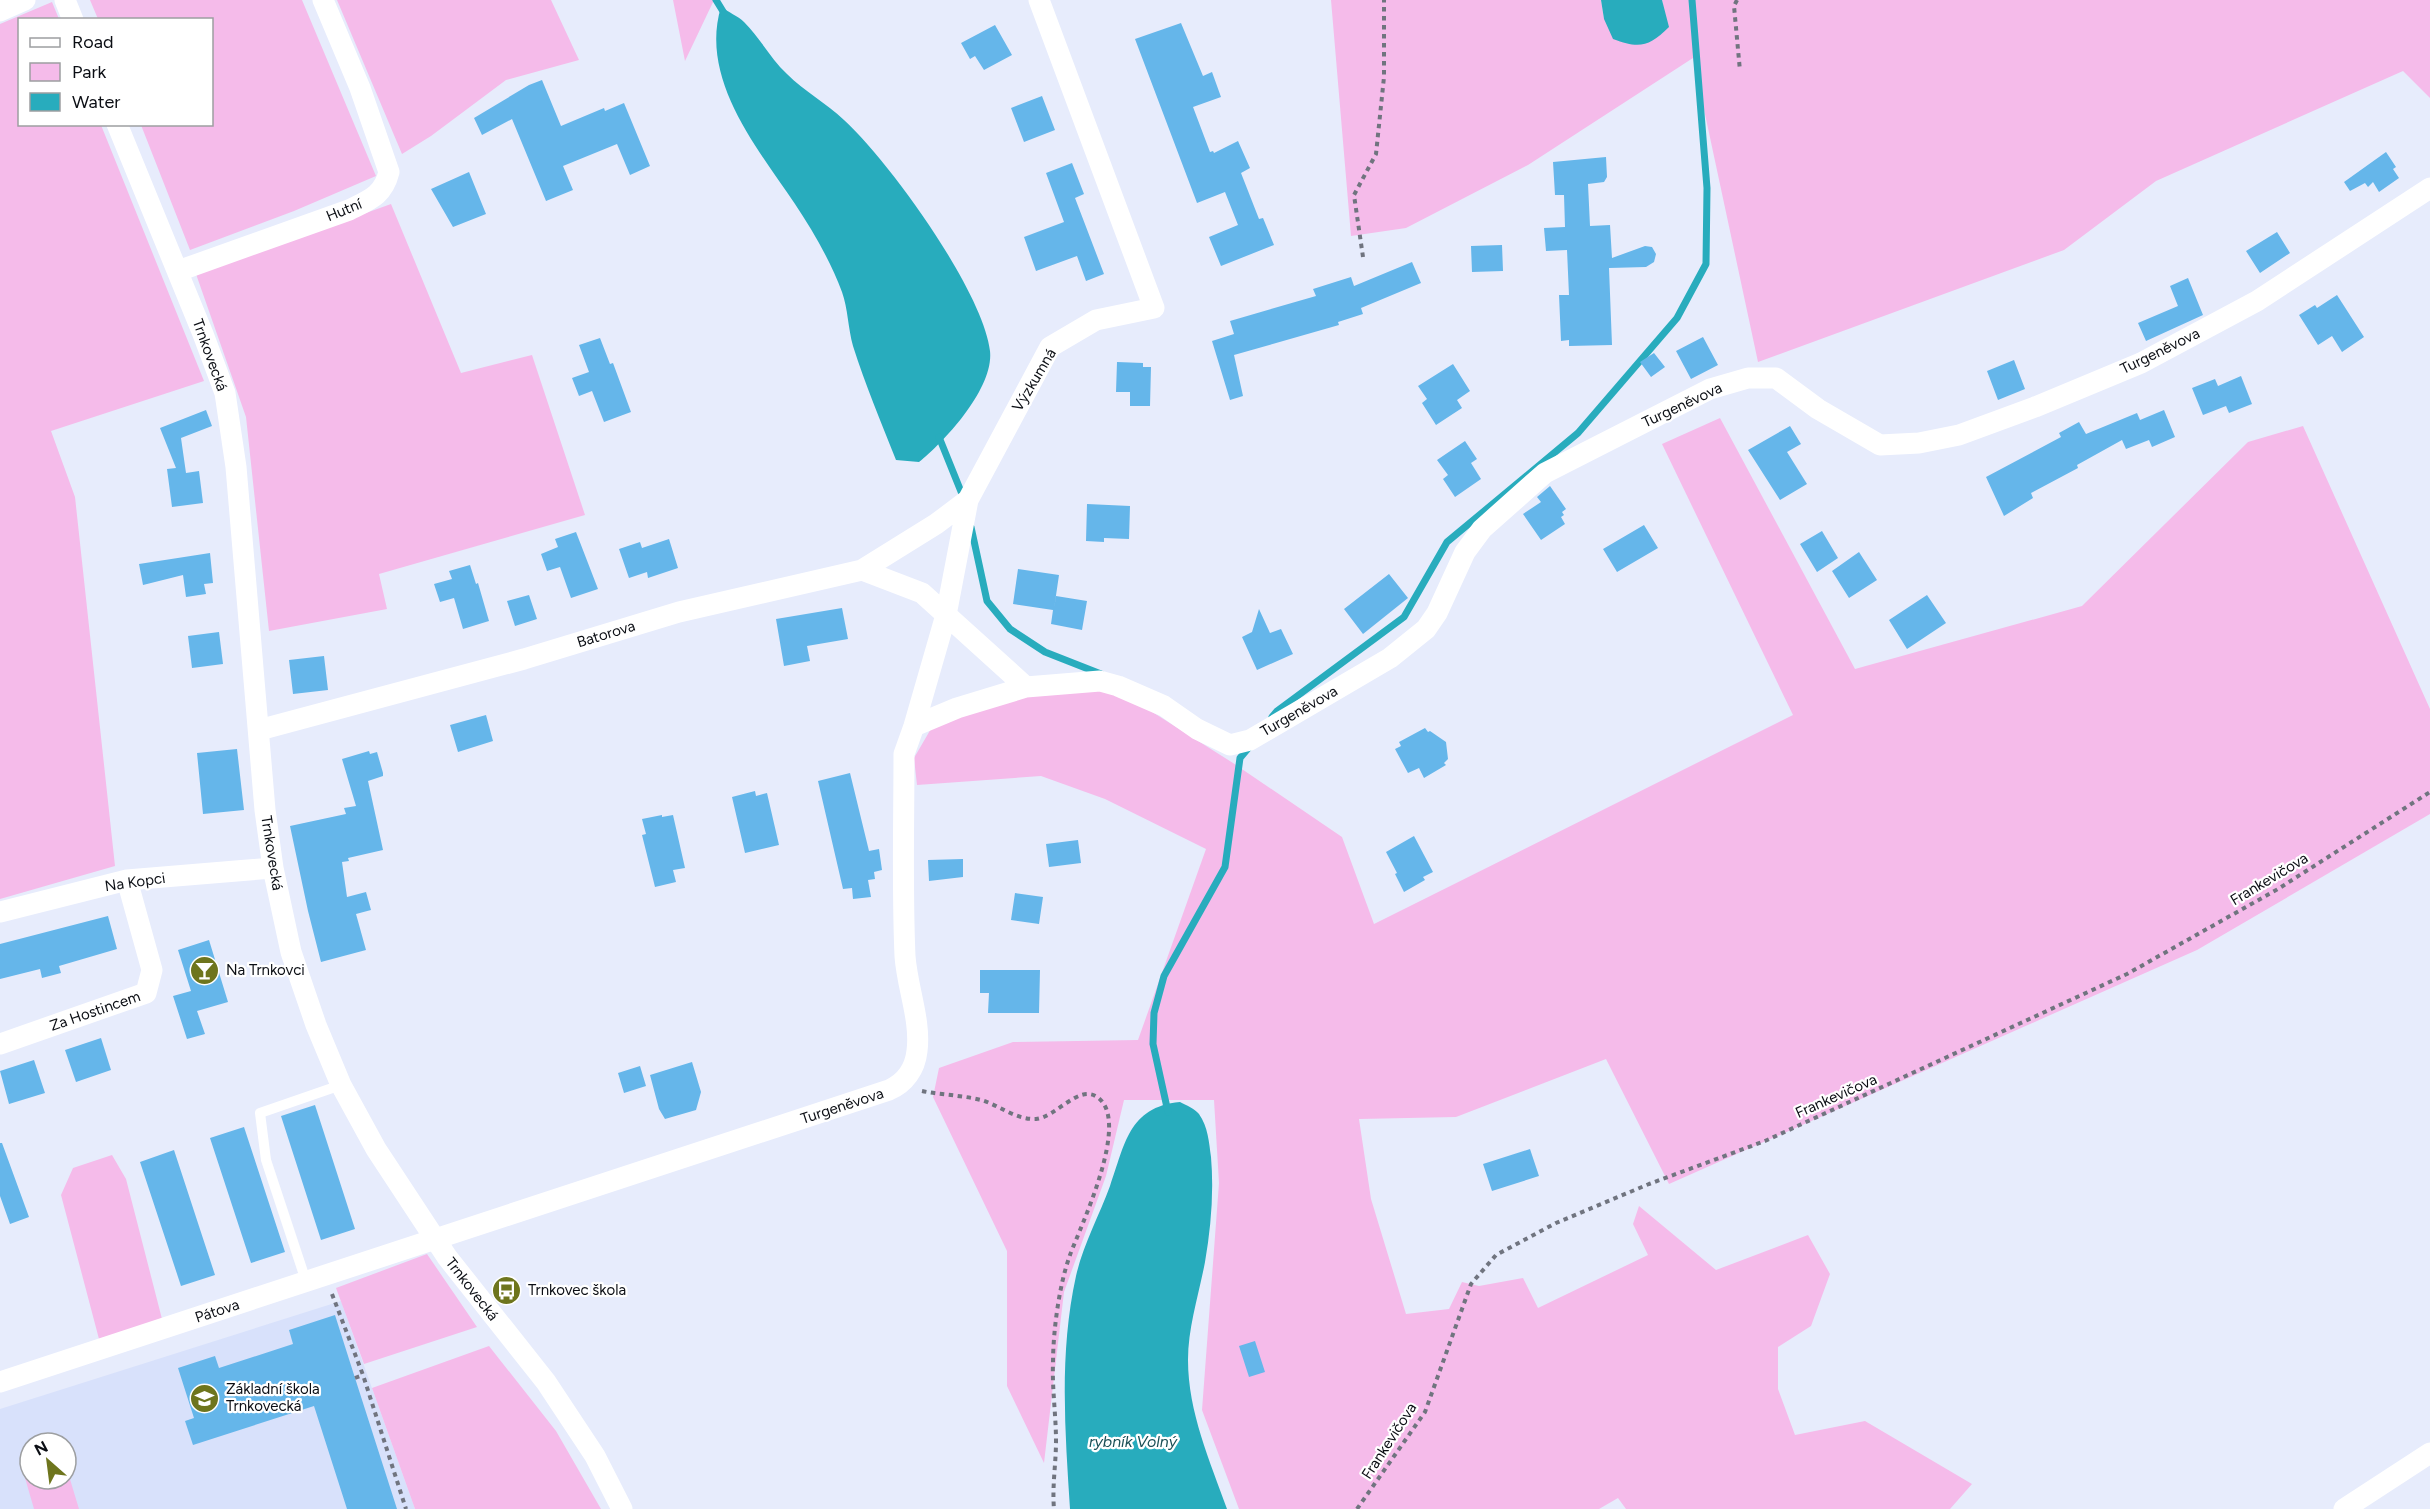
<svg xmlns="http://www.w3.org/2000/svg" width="2430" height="1509" font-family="Figtree,sans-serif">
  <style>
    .built { fill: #d8e1fb; fill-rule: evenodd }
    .green { fill: #f5bbea }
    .water { fill: #28acbd }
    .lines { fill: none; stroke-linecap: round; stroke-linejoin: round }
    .stream { stroke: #28acbd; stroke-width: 7 }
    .building { fill: #65b6ea }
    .path { stroke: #70747f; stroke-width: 4; stroke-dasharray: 4.5 4.5; stroke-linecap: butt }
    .service { stroke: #fff; stroke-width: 10 }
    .minor { stroke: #fff; stroke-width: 21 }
    .labels { text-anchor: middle; stroke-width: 4.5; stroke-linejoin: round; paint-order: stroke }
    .street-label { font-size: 15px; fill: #0b0e14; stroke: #fff }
    .poi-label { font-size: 15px; fill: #0b0e14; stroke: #fff; text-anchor: start }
    .water-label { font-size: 16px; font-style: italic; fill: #1b5057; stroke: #fff }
  </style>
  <rect width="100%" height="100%" fill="#e7ecfc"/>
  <path class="built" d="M341,1301L415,1509H0V1409ZM30,1443H66V1479H30Z"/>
  <path class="green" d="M90,0H302L376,176L294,211L190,250L141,125L212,124V20L98,19Z
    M337,0H551L579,60L506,80L431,136L402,154Z
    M673,0H714L685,61Z
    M1331,0H1601L1604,19L1663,5L1662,0H2430V98L2403,71L2156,181L2064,250L1758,362L1693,58L1528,165L1406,228L1351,236Z
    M52,2L59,19L20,20V124L101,125L204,381L51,431L75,497L115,866L0,899V24Z
    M391,204L461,373L532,355L585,515L379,574L387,609L269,631L246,417L196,274Z
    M1720,418L1855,669L2082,606L2248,442L2303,426L2430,709V814L2197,950L1669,1184L1606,1059L1456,1117L1359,1119L1371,1199L1406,1314L1449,1309L1462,1282L1479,1286L1523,1278L1538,1308L1648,1255L1633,1224L1639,1206L1716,1270L1808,1235L1830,1274L1811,1326L1778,1347V1389L1795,1435L1865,1421L1972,1484L1950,1509H1626L1618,1498L1599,1509H1239L1202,1410L1219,1183L1214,1100H1124L1106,1176L1064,1292L1044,1463L1007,1386V1251L933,1097L939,1068L1013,1042L1138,1040L1206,849L1105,799L1041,776L917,785L914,758L932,727L1029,693L1103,690L1146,708L1233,763L1342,837L1374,924L1793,715L1662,444Z
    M112,1155L126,1179L162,1319L99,1339L61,1195L73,1168Z
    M427,1254L477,1327L364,1364L336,1288Z
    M489,1346L556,1431L601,1509H415L372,1388Z
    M30,1461V1479H66V1466L79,1509H34L21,1464Z"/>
  <path class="water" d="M1601,0H1662L1669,27C1649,47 1639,49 1613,39L1604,19Z
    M721,7C728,12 738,16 744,22C760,38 771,59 787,74C804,91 826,103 844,120C889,161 983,291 990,351C994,388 945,441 919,462L896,460C881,422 865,384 853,346C848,328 848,309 842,292C831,262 813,231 795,204C758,149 699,79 721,7Z
    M1180,1102C1186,1105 1195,1109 1199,1114C1208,1127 1209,1142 1211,1157C1214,1192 1211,1227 1205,1262C1199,1294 1188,1327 1188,1360C1188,1412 1210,1461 1227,1509H1070C1065,1431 1059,1353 1076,1276C1083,1245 1099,1216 1110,1186C1125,1145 1128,1107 1180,1102Z"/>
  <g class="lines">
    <path class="stream" d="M716,0L724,13
      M939,437L964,499
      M971,527L987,601L1010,629L1045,652L1101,674
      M1272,717L1277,711L1404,617L1447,542L1578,433L1677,318L1706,264L1707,188L1692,0
      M1168,1112L1153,1044L1154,1013L1164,976L1225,867L1240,758L1251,745"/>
  </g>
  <path class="building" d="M1181,23L1203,76L1212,72L1221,97L1193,107L1210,152L1213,151L1214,153L1238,141L1250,168L1241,173L1259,219L1263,218L1274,245L1221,266L1209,237L1238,225L1225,192L1197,203L1135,39Z
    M995,25L1012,55L984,70L975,56L970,59L961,43Z
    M542,80L561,126L604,108L605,111L624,103L650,166L630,175L617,144L563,166L573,190L546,201L512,119L482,135L474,118L529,85Z
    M1042,96L1055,130L1024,142L1011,108Z
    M2386,152L2396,167L2393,169L2399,178L2379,192L2373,182L2368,187L2365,183L2350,191L2344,182Z
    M1606,157L1607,177L1604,182L1588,184L1590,226L1610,225L1612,258L1645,246L1652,247L1656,254L1654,262L1646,267L1609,268L1612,345L1569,346V340L1561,341L1559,295H1569L1567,250L1546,251L1544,228L1565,227L1564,195H1555L1553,162Z
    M1072,163L1084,194L1075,198L1104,274L1086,281L1077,256L1036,271L1024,237L1064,222L1046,173Z
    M469,172L486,214L453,227L431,189Z
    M2277,232L2290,253L2260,273L2246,251Z
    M1502,245L1503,271L1472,272L1471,246Z
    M1412,262L1421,283L1361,308L1363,314L1338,322L1339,325L1234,355L1243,396L1230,400L1212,341L1234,334L1230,321L1316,296L1313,289L1351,277L1354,286Z
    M2188,278L2203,315L2146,341L2138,323L2178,306L2170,286Z
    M2337,295L2364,337L2342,352L2332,336L2318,345L2299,315L2315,305L2317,308Z
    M1703,337L1718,365L1691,379L1676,351Z
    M600,338L610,364L613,363L631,412L604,422L592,391L579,396L572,378L589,372L579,345Z
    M1654,353L1665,367L1651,377L1640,362Z
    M2014,360L2025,389L1998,400L1987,371Z
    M1117,362L1143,363V367H1151L1150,406H1130V392H1116Z
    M1453,364L1470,391L1457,400L1462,408L1436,425L1422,403L1427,399L1418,386Z
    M2241,376L2252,404L2229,413L2226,406L2203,415L2192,388L2215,379L2218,386Z
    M206,410L212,426L181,438L186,473L199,471L203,503L172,507L167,469L176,468L160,428Z
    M2164,410L2175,437L2152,447L2149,440L2126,449L2122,440L2077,465L2078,468L2031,493L2033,498L2004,516L1986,477L2061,437L2059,433L2079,422L2086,434L2137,413L2140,420Z
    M1790,426L1801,444L1787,452L1807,484L1780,500L1748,450Z
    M1465,441L1477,459L1471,463L1481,479L1455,497L1443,479L1448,475L1437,460Z
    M1550,486L1566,509L1562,512L1564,515L1561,517L1565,524L1541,540L1523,514L1541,502L1537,497Z
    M1087,504L1130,506L1129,539L1104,538V542L1086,541Z
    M1644,525L1658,548L1617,572L1603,549Z
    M1822,531L1838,558L1817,572L1800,544Z
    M576,532L598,589L571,598L560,567L547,571L541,554L558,547L555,539Z
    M669,539L678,568L648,578L647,572L629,578L619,549L640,542L642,548Z
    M1859,552L1877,580L1849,598L1832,571Z
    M210,553L213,583L204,584L206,594L186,597L183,575L143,585L139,564Z
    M470,565L476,584L478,583L489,621L463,629L454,598L440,602L434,584L452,579L449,571Z
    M1018,569L1059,575L1054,609L1056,596L1087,601L1082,630L1051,624L1053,610L1013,604Z
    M1389,574L1408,598L1363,634L1344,609Z
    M529,595L537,619L515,626L507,601Z
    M1927,595L1946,623L1907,649L1889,620Z
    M842,608L848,639L807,646L810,661L784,666L776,619Z
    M1259,609L1270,633L1281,629L1293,654L1257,670L1242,637L1252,632Z
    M219,632L223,664L192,668L188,636Z
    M324,656L328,690L293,694L289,660Z
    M486,715L493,741L458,752L450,725Z
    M1425,728L1428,732L1430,731L1446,742L1448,759L1444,763L1446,765L1424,778L1419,768L1408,773L1395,749L1401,746L1399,742Z
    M237,749L244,810L203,814L197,753Z
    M369,751L370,754L377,752L383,773V776L368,781L383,850L348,858L349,861L342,862L347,897L366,892L371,910L356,914L366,950L321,962L308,911L290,826L346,814L344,808L356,806L342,759Z
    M850,773L869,851L879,849L882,870L874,872L875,879L868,880L871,897L853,899L852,888L843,889L818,781Z
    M755,791L756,796L767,793L779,845L745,853L732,797Z
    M662,815V817L673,815L685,868L673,870L676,882L655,887L642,835L646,834L642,819Z
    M1414,836L1433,872L1423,877L1425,880L1404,892L1395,874L1397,873L1386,852Z
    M1078,840L1081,863L1049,867L1046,844Z
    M963,859V877L929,881L928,860Z
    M1015,893L1043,897L1039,924L1011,920Z
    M108,916L117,949L59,966L61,973L42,978L40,969L0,979V944Z
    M209,940L228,1002L197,1011L205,1034L187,1039L173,996L191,991L178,950Z
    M980,970H1040L1039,1013H988L989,993H980Z
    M101,1038L111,1070L76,1082L65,1050Z
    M34,1060L45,1093L9,1104L0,1071Z
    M692,1062L701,1092L696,1110L665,1119L659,1109L650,1075Z
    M640,1066L646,1086L624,1093L618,1073Z
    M315,1105L355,1229L321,1240L281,1116Z
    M244,1127L285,1252L251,1263L210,1138Z
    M0,1143H2L29,1217L10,1224L0,1196Z
    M1530,1149L1539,1176L1492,1191L1483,1164Z
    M174,1150L215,1275L181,1286L140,1162Z
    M335,1315L355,1378L397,1509H347L314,1406L193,1445L185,1421L194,1418L178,1368L215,1356L219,1368L293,1344L289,1330Z
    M1255,1341L1265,1372L1249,1377L1239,1346Z"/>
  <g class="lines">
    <path class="path" d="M1737,0L1734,6L1740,71
      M1363,257L1354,195L1376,154L1384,77V0
      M922,1091C941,1095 961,1095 981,1100C999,1105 1016,1120 1036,1119C1056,1117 1079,1084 1097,1097C1132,1120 1081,1225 1070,1255C1059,1285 1053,1332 1053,1363C1052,1389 1056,1415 1056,1441C1056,1464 1052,1486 1054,1509
      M332,1294L363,1375L406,1509
      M355,1378L363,1375
      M1357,1509L1425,1412L1471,1284L1496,1255L1556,1223L1649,1184L1765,1141L2127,974L2278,889L2430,792"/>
    <path class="service" d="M306,1281L266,1160L260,1113L341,1085"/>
    <path class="minor" d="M65,0L73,20
      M0,11L25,0
      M117,124L203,334L225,393L236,467L265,810L273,868L291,952L316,1025L341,1085L376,1149L447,1257L546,1382L595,1456L622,1509
      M178,271L349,210C369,200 383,196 389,172L360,88L323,0
      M862,570L936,524L968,500
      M914,726L957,708L1026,687L1100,681L1118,686L1164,706L1197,729L1230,745L1250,740L1390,658L1426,629L1437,613L1465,552L1482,529L1545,473L1710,389L1748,378H1776L1818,409L1880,445L1919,443L1959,435L2035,407L2141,363L2257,301L2430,188
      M259,730L524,659L679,612L862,570L922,593L1026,687
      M0,912L127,880L273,868
      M0,1044L146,993L152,970L127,880
      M0,1382L889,1090C905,1083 915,1069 917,1051C921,1020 907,987 905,956C902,889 904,821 904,754L914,726L946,615L968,500L1050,347L1096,320L1154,308L1039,0
      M2344,1509L2430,1453"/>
  </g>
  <defs>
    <symbol id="bar-disc" viewBox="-11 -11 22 22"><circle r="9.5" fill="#6e751d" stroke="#fff"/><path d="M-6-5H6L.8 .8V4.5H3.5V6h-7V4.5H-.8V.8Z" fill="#fff"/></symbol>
    <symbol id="bus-disc" viewBox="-11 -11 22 22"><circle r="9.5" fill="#6e751d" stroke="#fff"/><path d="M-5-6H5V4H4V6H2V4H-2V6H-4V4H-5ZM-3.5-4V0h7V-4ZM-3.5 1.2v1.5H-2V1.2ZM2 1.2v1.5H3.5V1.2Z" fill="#fff"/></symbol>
    <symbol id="school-disc" viewBox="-11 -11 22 22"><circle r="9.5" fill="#6e751d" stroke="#fff"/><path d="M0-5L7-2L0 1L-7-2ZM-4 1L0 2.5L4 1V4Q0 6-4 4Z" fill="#fff"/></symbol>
  </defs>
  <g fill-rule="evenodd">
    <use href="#bar-disc" x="188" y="954" width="33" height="33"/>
    <use href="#bus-disc" x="490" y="1274" width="33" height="33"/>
    <use href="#school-disc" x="188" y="1382" width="33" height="33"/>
  </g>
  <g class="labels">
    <g class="street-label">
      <text transform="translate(344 210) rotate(-22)" y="5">Hutní</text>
      <text transform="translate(2160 351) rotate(-26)" y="5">Turgeněvova</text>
      <text transform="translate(210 355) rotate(70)" y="5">Trnkovecká</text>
      <text transform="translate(1034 380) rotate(-59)" y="5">Výzkumná</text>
      <text transform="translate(1682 405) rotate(-25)" y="5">Turgeněvova</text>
      <text transform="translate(606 634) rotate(-17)" y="5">Batorova</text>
      <text transform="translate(1299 711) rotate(-30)" y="5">Turgeněvova</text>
      <text transform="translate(272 853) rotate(81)" y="5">Trnkovecká</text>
      <text transform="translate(2269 879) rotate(-31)" y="5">Frankevičova</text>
      <text transform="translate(135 882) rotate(-8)" y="5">Na Kopci</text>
      <text transform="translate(95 1011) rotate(-19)" y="5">Za Hostincem</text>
      <text transform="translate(1836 1096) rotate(-24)" y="5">Frankevičova</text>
      <text transform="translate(842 1106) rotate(-18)" y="5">Turgeněvova</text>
      <text transform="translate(472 1289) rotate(52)" y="5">Trnkovecká</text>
      <text transform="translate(217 1311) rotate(-18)" y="5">Pátova</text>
      <text transform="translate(1389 1441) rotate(-57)" y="5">Frankevičova</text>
    </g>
    <g class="poi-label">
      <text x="226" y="975">Na Trnkovci</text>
      <text x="528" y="1295">Trnkovec škola</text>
      <text x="226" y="1394">Základní škola<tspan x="226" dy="17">Trnkovecká</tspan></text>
    </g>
    <g class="water-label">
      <text x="1133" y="1447">rybník Volný</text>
    </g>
  </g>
  <rect x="18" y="18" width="195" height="108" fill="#ffffff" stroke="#9d9fa1" stroke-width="1.5"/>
  <rect x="30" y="38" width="30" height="9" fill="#ffffff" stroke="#9d9fa1" stroke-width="1.5"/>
  <text x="72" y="48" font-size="18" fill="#0b0e14">Road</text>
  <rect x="30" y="63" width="30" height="18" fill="#f5bbea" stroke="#9d9fa1" stroke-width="1.5"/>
  <text x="72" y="78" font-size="18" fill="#0b0e14">Park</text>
  <rect x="30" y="93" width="30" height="18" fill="#28acbd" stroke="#9d9fa1" stroke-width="1.5"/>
  <text x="72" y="108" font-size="18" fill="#0b0e14">Water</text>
  <g transform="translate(48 1461) rotate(332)"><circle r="28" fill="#ffffff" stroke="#9d9fa1" stroke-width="1.5"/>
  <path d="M0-4.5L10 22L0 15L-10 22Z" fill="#6e751d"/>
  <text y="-9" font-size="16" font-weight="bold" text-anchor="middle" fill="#0b0e14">N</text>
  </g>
</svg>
